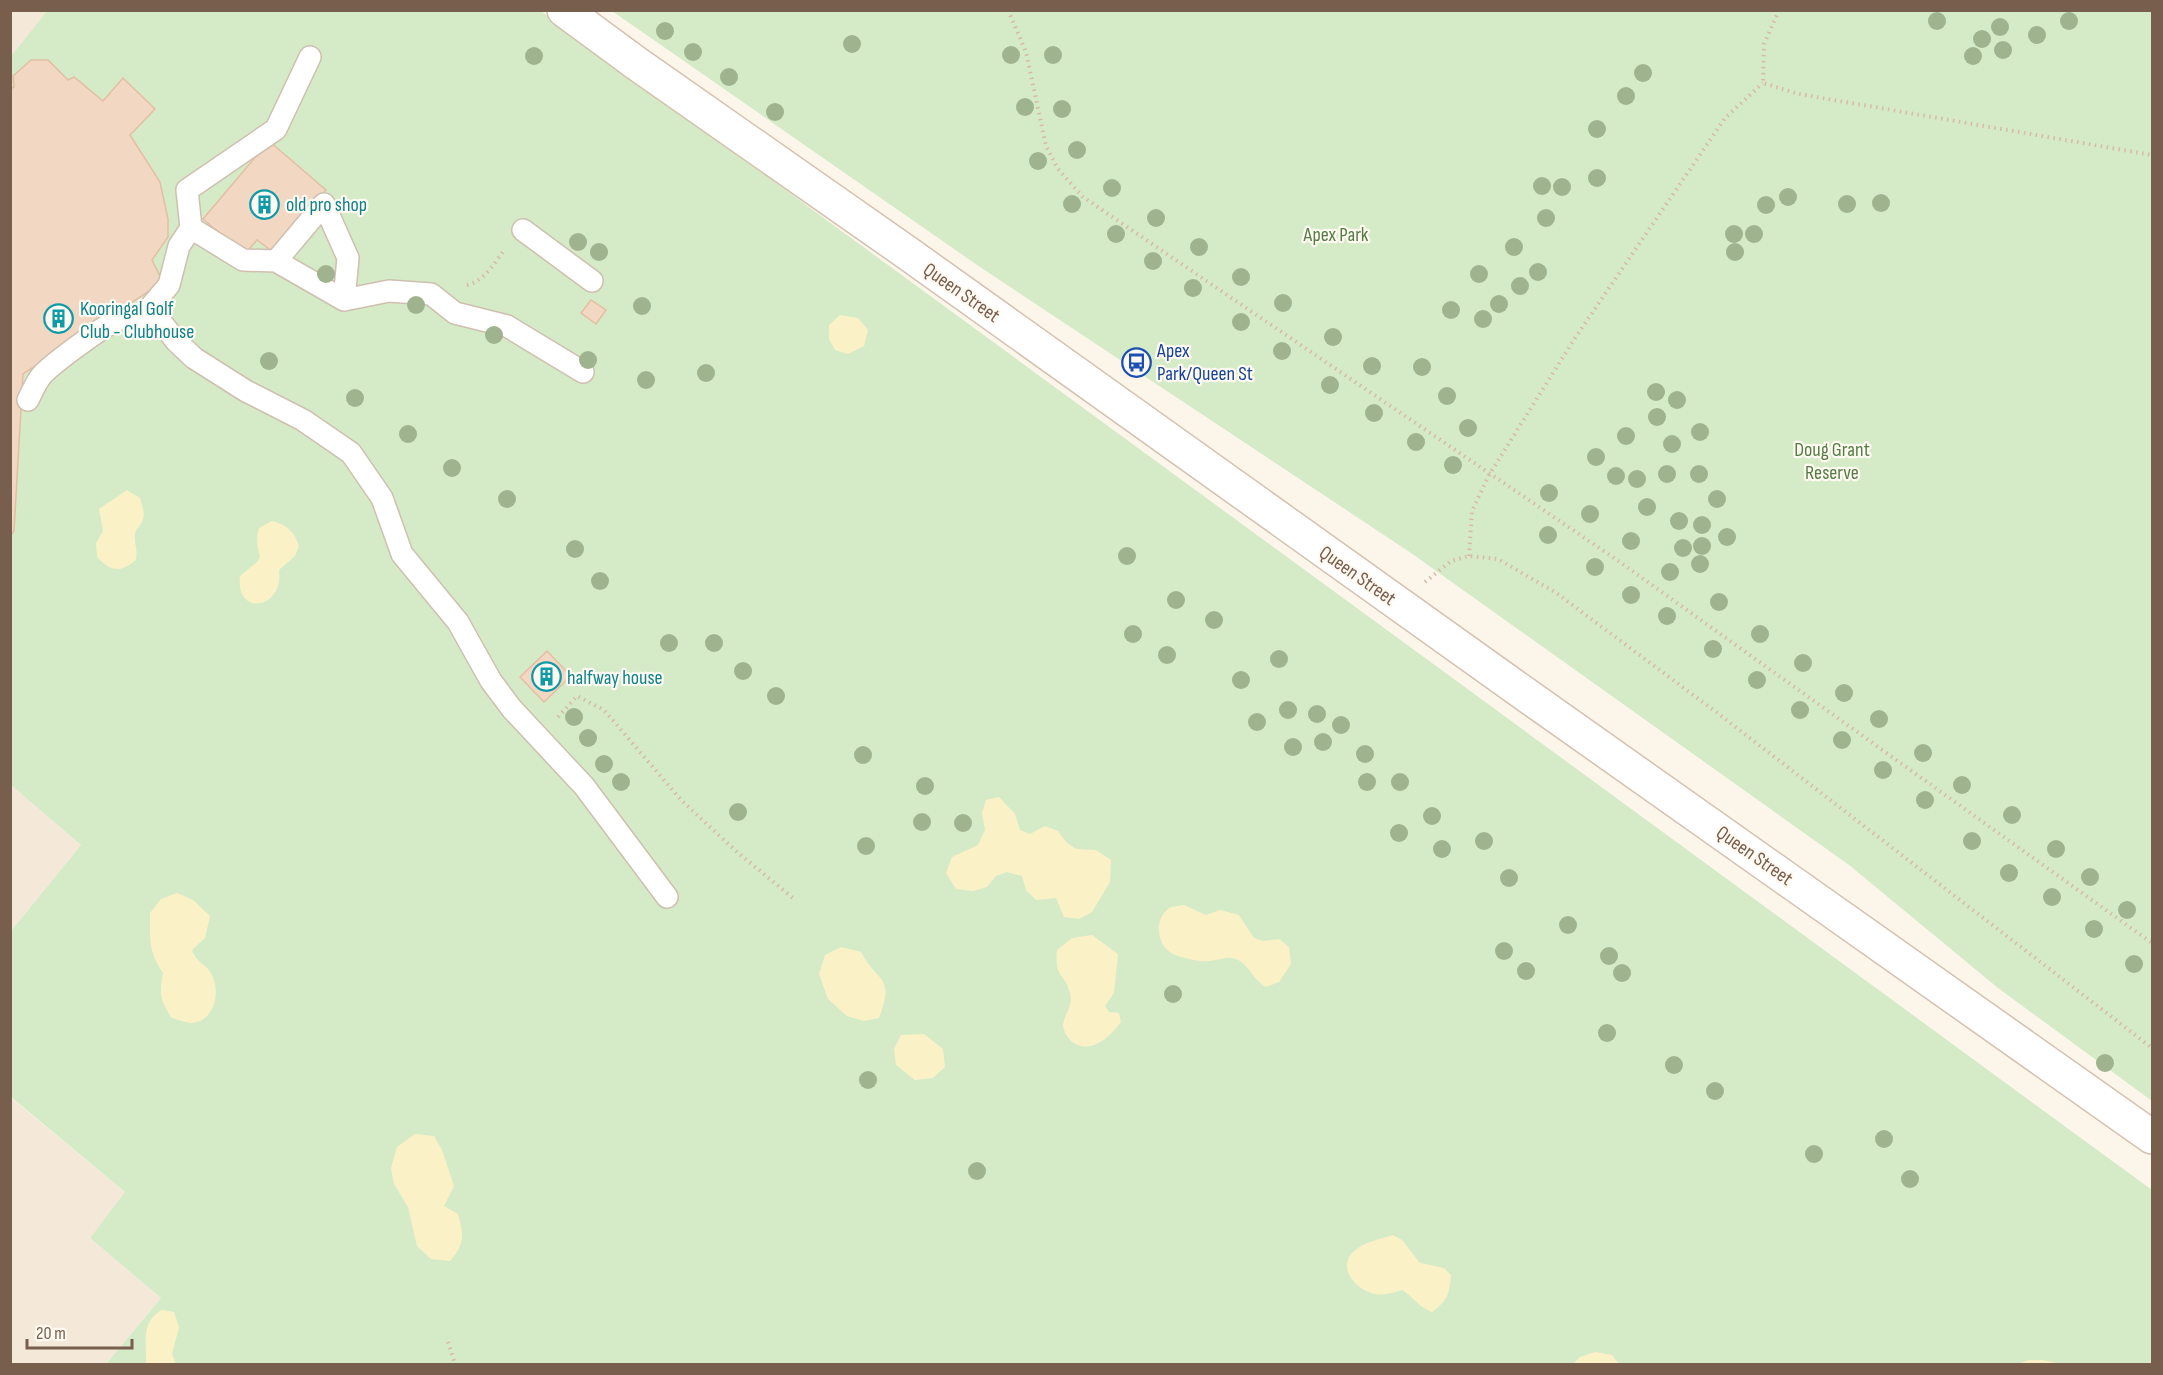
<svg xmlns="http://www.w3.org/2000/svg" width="2163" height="1375" font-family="'Sofia Sans Condensed',sans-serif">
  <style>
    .residential { fill: #f4e9d9 }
    .green { fill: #d5ebc8 }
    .sand { fill: #fbf1c6 }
    .building { fill: #f2d7c2; stroke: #e4bea3; stroke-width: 1.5 }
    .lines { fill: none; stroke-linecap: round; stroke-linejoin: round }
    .service-casing { stroke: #cfbfaf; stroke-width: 24 }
    .secondary-casing { stroke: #d5c1af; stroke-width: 36 }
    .path { stroke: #d7baa5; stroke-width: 4; stroke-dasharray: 1.5 4.5; stroke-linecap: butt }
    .service { stroke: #fff; stroke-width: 21 }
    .secondary { stroke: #fff; stroke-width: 33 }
    .tree { fill: #a0b38f }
    .labels { text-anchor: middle; stroke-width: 4.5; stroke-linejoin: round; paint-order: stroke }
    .culture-label { font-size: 20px; fill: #0d838f; stroke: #fffaf1; text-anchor: start }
    .park-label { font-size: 20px; fill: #547d45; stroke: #fffaf1 }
    .street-label { font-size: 20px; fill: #785e4d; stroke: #fffaf1 }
    .transit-label { font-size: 20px; fill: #164399; stroke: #fffaf1; text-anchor: start }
  </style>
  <rect width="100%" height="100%" fill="#fcf6ea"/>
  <path class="residential" d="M11,11H47L11,56Z
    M11,785L81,845L11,931Z
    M10,1097L126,1193L90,1238L161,1298L106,1364H11Z"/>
  <path class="green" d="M47,11H541L2152,1190V1364H106L161,1298L90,1238L125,1192L11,1097V931L81,845L11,785V56Z
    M612,11H2152V1101L1998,988L1849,865L1411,553L977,265Z"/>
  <path class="sand" d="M840,315L858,318L868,330L864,346L848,354L835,350L829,339V325Z
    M127,490L140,498C142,506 146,514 142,522C139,528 135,529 135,535C134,545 138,548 136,560C120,573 111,572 97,557L96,543L103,531L99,509Z
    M272,521C287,525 294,531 299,546L295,556L279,570C284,610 235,617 240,576L258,561L260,556C257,546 256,539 259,528Z
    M999,797L1015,814L1020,830L1030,834L1045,826L1058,831L1066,842L1076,849L1096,850L1111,860L1110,882L1092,912L1079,919L1064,917L1056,898L1036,900L1026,890L1022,876L1007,872L996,876L987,887L973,891L956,889L946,873L952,857L978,845L985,830L982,813L986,800Z
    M177,893L193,900L210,916L205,938L192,950C197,964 208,965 212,975C221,993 214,1022 191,1023C185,1023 177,1019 172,1018C160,1001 159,993 163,973C148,952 150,937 150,913L161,899Z
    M1184,905L1206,915L1220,910L1239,915L1254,938L1263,941L1279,939L1289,947L1291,964L1279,982L1266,987C1253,980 1252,969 1240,961C1229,954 1221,960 1209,961C1198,962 1183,958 1173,954C1156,945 1153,917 1171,907C1174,906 1181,906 1184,905Z
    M1092,935L1118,954L1114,993L1105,1006L1109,1012L1119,1013L1121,1022C1110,1037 1090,1056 1071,1041C1067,1037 1063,1030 1063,1025C1064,1014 1074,1006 1070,993C1065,973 1054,978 1057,950L1072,938Z
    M841,947L861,952C878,984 895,975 879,1018L864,1021L847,1016L828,999L819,974L825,955Z
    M924,1034L943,1049L945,1067L933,1078L915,1080L896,1065L894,1049L901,1035Z
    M415,1134L434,1136L442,1150L454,1186L444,1206L458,1214C464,1235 465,1244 450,1261L431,1259L417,1246L408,1207L394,1184L391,1168L397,1147Z
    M1393,1235L1402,1240L1420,1263L1444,1268L1451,1275C1449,1295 1448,1300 1432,1312C1416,1305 1415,1298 1402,1290C1394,1292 1384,1296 1375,1294C1356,1290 1336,1268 1354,1251C1364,1242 1380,1239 1393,1235Z
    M162,1310L174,1312L179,1327L172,1354L176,1364H146C147,1343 140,1322 162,1310Z
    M1595,1352L1612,1355L1619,1364H1573L1580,1357Z
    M2029,1360H2043L2061,1364H2018Z"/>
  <path class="building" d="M31,60H48L68,80L74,77L103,101L123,78L155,109L130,135L160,182L168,219V237L152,260L163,282L23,374L14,531L10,536V89L14,87L13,76Z
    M269,141L326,190L273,252L257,240L245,254L203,219Z
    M591,300L606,310L596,324L581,313Z
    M547,651L571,676L544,702L520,677Z"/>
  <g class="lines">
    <defs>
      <path id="service" d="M191,228L187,190L276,129L310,57
        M523,230L592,281
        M276,261L324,204L348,258L344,300
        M583,372L507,326L455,313L431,294L389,291L344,300L276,261L243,260L191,228L179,246L169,285L152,305L161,322L176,341L194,358L246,391L303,420L351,453L382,498L402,554L458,622L491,681L512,709L584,786L667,897
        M28,400C32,392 36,382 42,375C52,364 107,323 120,319C135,315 147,316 161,322"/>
      <path id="secondary" d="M564,10L636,63L906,252L1532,699L2152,1137"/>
    </defs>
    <use href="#service" class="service-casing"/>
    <use href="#secondary" class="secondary-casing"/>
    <path class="path" d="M1008,10L1026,52L1046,146L1058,169L1083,197L1617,560L2152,943
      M1779,10L1764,44L1763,83L1799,94L2152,155
      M467,285C484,281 495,263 504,250
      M1469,556L1472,511L1489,475L1575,338L1725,118L1763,83
      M1425,582L1451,561L1469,556L1498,559L1555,592L1720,715L2152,1048
      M558,717L577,696L604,710L682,801L737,852L793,898
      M448,1342L455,1364"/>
    <use href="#service" class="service"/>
    <use href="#secondary" class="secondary"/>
  </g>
  <g class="tree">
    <circle cx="1937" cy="21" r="9"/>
    <circle cx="2069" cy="21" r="9"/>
    <circle cx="2000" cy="27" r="9"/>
    <circle cx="665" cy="31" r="9"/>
    <circle cx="2037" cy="35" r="9"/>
    <circle cx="1982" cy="39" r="9"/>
    <circle cx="852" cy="44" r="9"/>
    <circle cx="2003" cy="50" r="9"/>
    <circle cx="693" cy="52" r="9"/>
    <circle cx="1011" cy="55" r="9"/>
    <circle cx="1053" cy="55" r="9"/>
    <circle cx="534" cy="56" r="9"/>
    <circle cx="1973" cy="56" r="9"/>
    <circle cx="1643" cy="73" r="9"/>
    <circle cx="729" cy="77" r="9"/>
    <circle cx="1626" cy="96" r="9"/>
    <circle cx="1025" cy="107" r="9"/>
    <circle cx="1062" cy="109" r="9"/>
    <circle cx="775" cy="112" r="9"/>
    <circle cx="1597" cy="129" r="9"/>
    <circle cx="1077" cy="150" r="9"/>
    <circle cx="1038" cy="161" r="9"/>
    <circle cx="1597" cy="178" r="9"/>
    <circle cx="1542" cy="186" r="9"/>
    <circle cx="1562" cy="187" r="9"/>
    <circle cx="1112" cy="188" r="9"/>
    <circle cx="1788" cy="197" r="9"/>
    <circle cx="1881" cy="203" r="9"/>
    <circle cx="1072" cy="204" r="9"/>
    <circle cx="1847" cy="204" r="9"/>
    <circle cx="1766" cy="205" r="9"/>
    <circle cx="1156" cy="218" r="9"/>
    <circle cx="1546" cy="218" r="9"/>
    <circle cx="1116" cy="234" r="9"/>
    <circle cx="1734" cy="234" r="9"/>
    <circle cx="1754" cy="234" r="9"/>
    <circle cx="578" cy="242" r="9"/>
    <circle cx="1199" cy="247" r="9"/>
    <circle cx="1514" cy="247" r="9"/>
    <circle cx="599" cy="252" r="9"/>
    <circle cx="1735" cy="252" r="9"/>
    <circle cx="1153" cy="261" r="9"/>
    <circle cx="1538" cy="272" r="9"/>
    <circle cx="326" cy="274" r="9"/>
    <circle cx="1479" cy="274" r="9"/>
    <circle cx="1241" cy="277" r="9"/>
    <circle cx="1520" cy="286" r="9"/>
    <circle cx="1193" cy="288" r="9"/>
    <circle cx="1283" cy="303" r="9"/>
    <circle cx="1499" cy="304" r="9"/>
    <circle cx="416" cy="305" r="9"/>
    <circle cx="642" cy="306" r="9"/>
    <circle cx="1451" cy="310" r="9"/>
    <circle cx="1483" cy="319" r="9"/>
    <circle cx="1241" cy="322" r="9"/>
    <circle cx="494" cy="335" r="9"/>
    <circle cx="1333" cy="337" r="9"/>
    <circle cx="1282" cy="351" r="9"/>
    <circle cx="588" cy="360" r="9"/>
    <circle cx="269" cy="361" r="9"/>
    <circle cx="1372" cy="366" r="9"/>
    <circle cx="1422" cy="367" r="9"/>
    <circle cx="706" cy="373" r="9"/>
    <circle cx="646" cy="380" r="9"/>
    <circle cx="1330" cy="385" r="9"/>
    <circle cx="1656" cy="392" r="9"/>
    <circle cx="1447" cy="396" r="9"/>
    <circle cx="355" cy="398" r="9"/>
    <circle cx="1677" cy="400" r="9"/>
    <circle cx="1374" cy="413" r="9"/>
    <circle cx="1657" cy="417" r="9"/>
    <circle cx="1468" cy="428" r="9"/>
    <circle cx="1700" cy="432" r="9"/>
    <circle cx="408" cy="434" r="9"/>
    <circle cx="1626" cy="436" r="9"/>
    <circle cx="1416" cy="442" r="9"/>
    <circle cx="1672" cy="444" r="9"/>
    <circle cx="1596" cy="457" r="9"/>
    <circle cx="1453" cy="465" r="9"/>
    <circle cx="452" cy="468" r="9"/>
    <circle cx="1667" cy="474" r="9"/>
    <circle cx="1699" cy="474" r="9"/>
    <circle cx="1616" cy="476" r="9"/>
    <circle cx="1637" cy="479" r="9"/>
    <circle cx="1549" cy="493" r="9"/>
    <circle cx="507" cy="499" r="9"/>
    <circle cx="1717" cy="499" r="9"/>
    <circle cx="1647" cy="507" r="9"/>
    <circle cx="1590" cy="514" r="9"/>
    <circle cx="1679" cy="521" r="9"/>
    <circle cx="1702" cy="525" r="9"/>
    <circle cx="1548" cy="535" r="9"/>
    <circle cx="1727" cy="537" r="9"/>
    <circle cx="1631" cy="541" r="9"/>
    <circle cx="1702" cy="546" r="9"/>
    <circle cx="1683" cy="548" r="9"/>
    <circle cx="575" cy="549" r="9"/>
    <circle cx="1127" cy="556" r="9"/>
    <circle cx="1700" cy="564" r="9"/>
    <circle cx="1595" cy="567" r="9"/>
    <circle cx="1670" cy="572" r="9"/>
    <circle cx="600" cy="581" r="9"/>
    <circle cx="1631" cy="595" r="9"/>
    <circle cx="1176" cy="600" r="9"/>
    <circle cx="1719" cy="602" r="9"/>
    <circle cx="1667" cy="616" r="9"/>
    <circle cx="1214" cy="620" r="9"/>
    <circle cx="1133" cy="634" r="9"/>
    <circle cx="1760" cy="634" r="9"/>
    <circle cx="669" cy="643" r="9"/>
    <circle cx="714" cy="643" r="9"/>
    <circle cx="1713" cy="649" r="9"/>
    <circle cx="1167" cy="655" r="9"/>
    <circle cx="1279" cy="659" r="9"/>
    <circle cx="1803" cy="663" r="9"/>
    <circle cx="743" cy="671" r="9"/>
    <circle cx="1241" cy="680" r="9"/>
    <circle cx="1757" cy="680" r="9"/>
    <circle cx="1844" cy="693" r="9"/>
    <circle cx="776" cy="696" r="9"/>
    <circle cx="1288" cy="710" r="9"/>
    <circle cx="1800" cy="710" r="9"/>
    <circle cx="1317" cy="714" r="9"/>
    <circle cx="574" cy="717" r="9"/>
    <circle cx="1879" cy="719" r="9"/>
    <circle cx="1257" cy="722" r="9"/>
    <circle cx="1341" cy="725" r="9"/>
    <circle cx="588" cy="738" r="9"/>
    <circle cx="1842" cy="740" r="9"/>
    <circle cx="1323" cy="742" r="9"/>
    <circle cx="1293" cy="747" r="9"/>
    <circle cx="1923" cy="753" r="9"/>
    <circle cx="1365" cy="754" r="9"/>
    <circle cx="863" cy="755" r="9"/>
    <circle cx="604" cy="764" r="9"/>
    <circle cx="1883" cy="770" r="9"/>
    <circle cx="621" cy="782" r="9"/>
    <circle cx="1367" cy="782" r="9"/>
    <circle cx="1400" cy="782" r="9"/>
    <circle cx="1962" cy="785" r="9"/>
    <circle cx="925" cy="786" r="9"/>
    <circle cx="1925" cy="800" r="9"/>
    <circle cx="738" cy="812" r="9"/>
    <circle cx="2012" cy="815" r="9"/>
    <circle cx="1432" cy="816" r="9"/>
    <circle cx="922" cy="822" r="9"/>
    <circle cx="963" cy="823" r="9"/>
    <circle cx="1399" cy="833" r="9"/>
    <circle cx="1484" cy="841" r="9"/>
    <circle cx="1972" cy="841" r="9"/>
    <circle cx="866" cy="846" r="9"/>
    <circle cx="1442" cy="849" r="9"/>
    <circle cx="2056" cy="849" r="9"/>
    <circle cx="2009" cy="873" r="9"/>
    <circle cx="2090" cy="877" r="9"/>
    <circle cx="1509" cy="878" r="9"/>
    <circle cx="2052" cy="897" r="9"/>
    <circle cx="2127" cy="910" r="9"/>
    <circle cx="1568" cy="925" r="9"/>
    <circle cx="2094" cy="929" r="9"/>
    <circle cx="1504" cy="951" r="9"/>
    <circle cx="1609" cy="956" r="9"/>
    <circle cx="2134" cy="964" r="9"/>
    <circle cx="1526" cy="971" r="9"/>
    <circle cx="1622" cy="973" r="9"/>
    <circle cx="1173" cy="994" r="9"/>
    <circle cx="1607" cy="1033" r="9"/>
    <circle cx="2105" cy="1063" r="9"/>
    <circle cx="1674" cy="1065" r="9"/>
    <circle cx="868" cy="1080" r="9"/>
    <circle cx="1715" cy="1091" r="9"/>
    <circle cx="1884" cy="1139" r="9"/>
    <circle cx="1814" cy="1154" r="9"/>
    <circle cx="977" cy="1171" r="9"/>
    <circle cx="1910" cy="1179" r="9"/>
  </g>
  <defs>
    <symbol id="building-ring" viewBox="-11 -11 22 22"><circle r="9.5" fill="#fffaf1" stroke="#0f9aa8" stroke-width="1.5"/><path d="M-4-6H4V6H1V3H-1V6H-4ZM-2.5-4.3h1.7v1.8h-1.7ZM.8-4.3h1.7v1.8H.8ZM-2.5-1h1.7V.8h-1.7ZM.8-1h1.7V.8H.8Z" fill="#0f9aa8"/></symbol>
    <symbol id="bus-ring" viewBox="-11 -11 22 22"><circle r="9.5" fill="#fffaf1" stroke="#1a4fb4" stroke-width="1.5"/><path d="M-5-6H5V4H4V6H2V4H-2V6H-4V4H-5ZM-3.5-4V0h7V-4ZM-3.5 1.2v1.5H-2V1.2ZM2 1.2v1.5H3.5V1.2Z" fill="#1a4fb4"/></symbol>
  </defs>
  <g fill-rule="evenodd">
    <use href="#building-ring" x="248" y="188" width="33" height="33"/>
    <use href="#building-ring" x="42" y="302" width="33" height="33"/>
    <use href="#bus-ring" x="1120" y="346" width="33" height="33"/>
    <use href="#building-ring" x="530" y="660" width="33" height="33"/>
  </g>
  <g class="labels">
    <g class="culture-label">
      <text x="286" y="211">old pro shop</text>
      <text x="80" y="315">Kooringal Golf<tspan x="80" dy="23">Club - Clubhouse</tspan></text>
      <text x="567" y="684">halfway house</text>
    </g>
    <g class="park-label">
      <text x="1336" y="241">Apex Park</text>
      <text x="1832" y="456">Doug Grant<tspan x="1832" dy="23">Reserve</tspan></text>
    </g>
    <g class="street-label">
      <text transform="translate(962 292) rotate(35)" y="7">Queen Street</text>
      <text transform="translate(1358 575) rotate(35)" y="7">Queen Street</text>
      <text transform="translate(1755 855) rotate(35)" y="7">Queen Street</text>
    </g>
    <g class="transit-label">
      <text x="1157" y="357">Apex<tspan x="1157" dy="23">Park/Queen St</tspan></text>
    </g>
  </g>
  <rect width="2163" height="1375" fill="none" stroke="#785e4d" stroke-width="24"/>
  <path d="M27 1339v9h105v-9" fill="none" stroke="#785e4d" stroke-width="3"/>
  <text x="36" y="1339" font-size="18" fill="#785e4d" stroke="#fffaf1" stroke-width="4.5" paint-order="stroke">20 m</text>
</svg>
